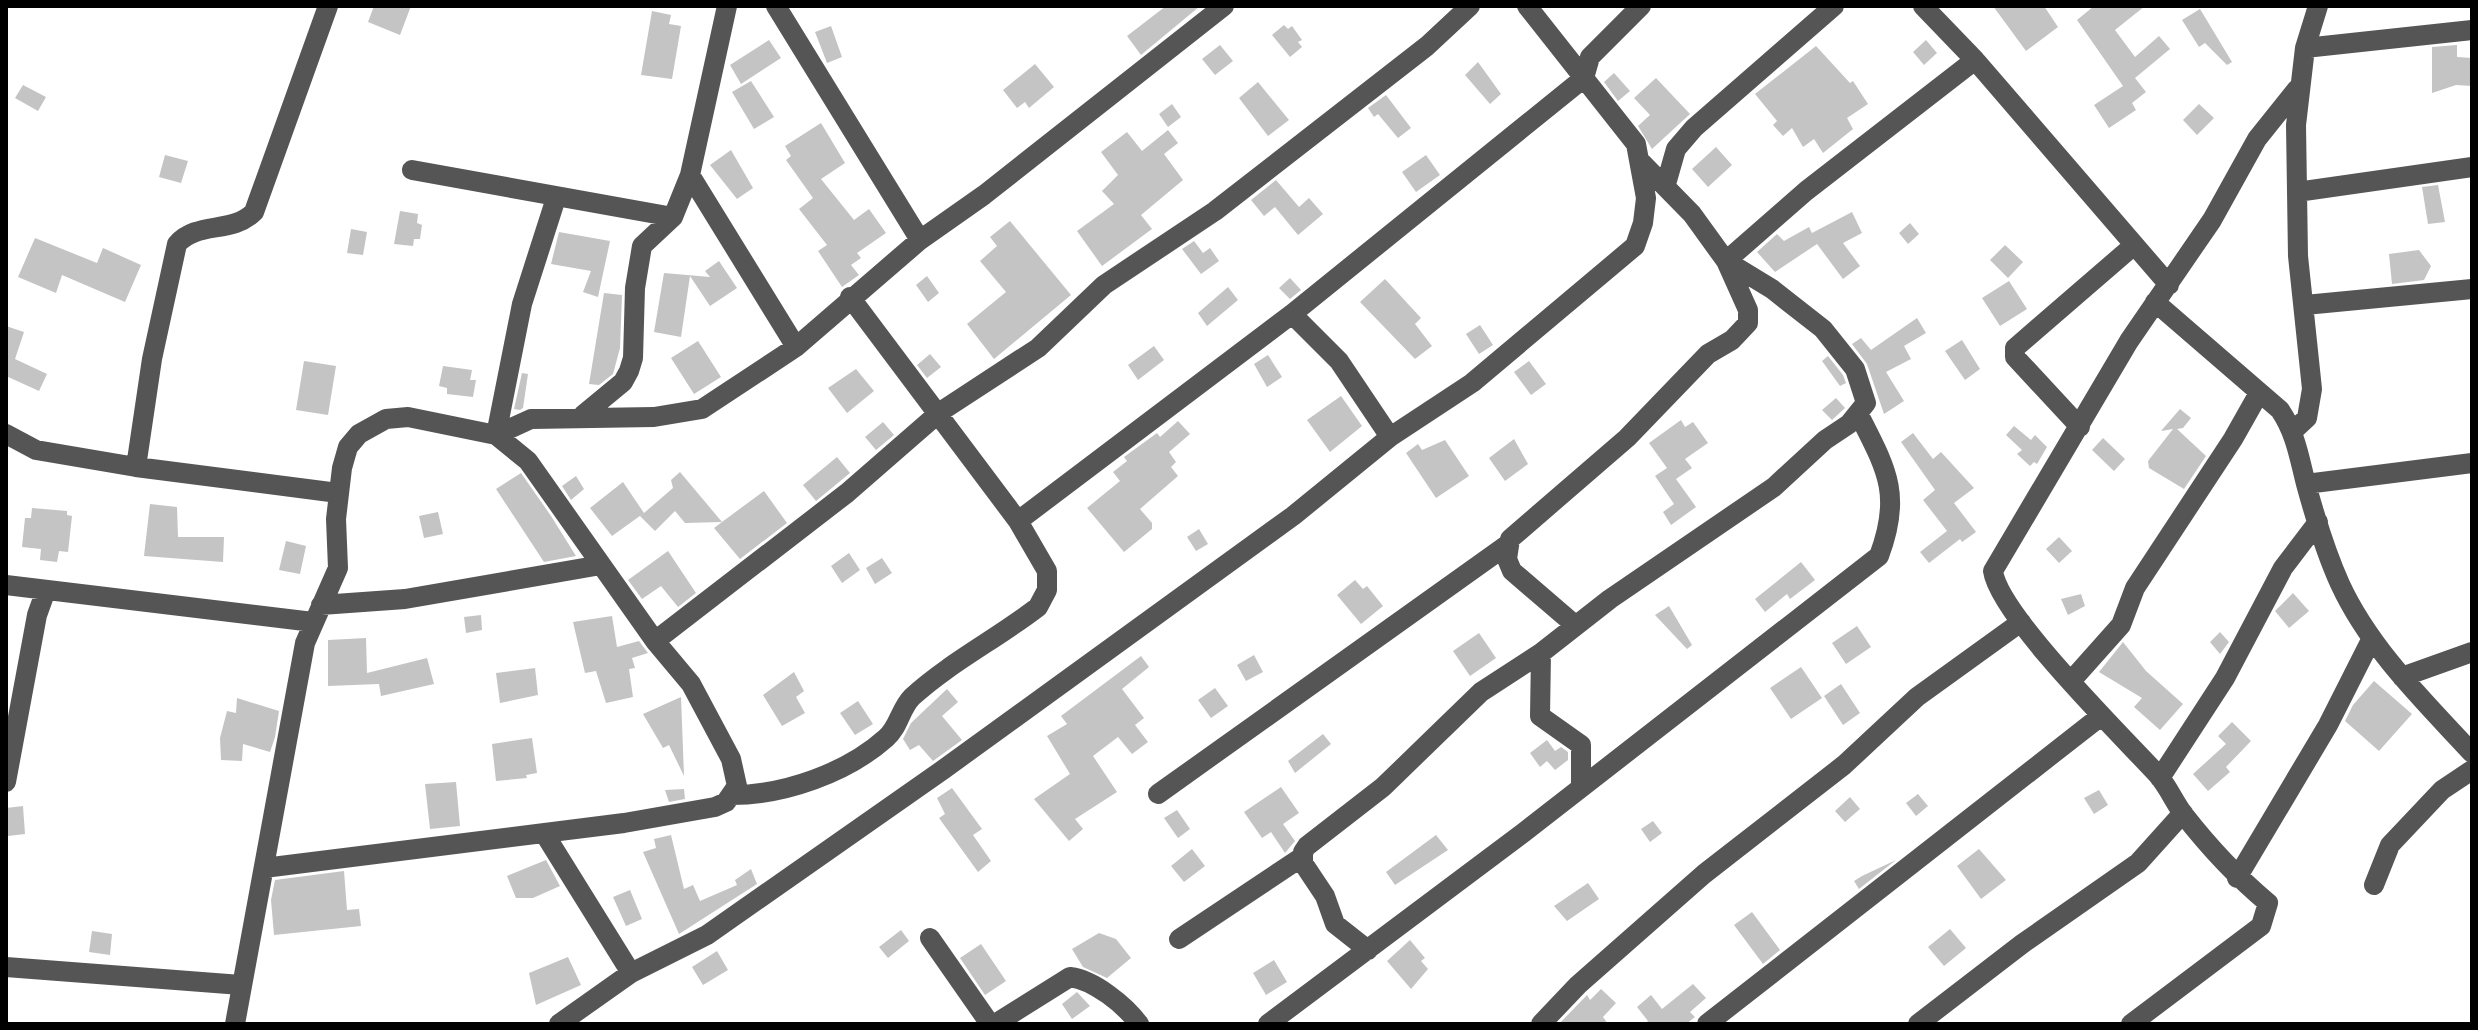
<svg xmlns="http://www.w3.org/2000/svg" width="2478" height="1030" font-family="Karla,sans-serif">
  <style>
    .building { fill: #c4c4c4 }
    .lines { fill: none; stroke-linecap: round; stroke-linejoin: round }
    .minor { stroke: #555; stroke-width: 20 }
  </style>
  <rect width="100%" height="100%" fill="#fff"/>
  <path class="building" d="M374,6H411L400,35L368,22Z
    M1166,6H1200L1141,55L1127,36Z
    M1993,6H2044L2058,27L2026,51Z
    M2094,6H2145L2115,30L2135,57L2159,36L2170,49L2135,78L2146,92L2132,103L2136,110L2109,128L2094,105L2123,86L2077,20Z
    M2200,9L2232,62L2227,65L2205,43L2199,47L2182,20Z
    M652,11L671,15L669,24L681,26L672,79L641,75Z
    M1284,25L1288,29L1292,26L1302,40L1298,42L1302,47L1290,57L1272,35Z
    M831,26L842,57L827,63L815,32Z
    M769,40L781,58L741,84L730,65Z
    M1926,40L1937,53L1924,65L1913,52Z
    M1220,45L1233,61L1215,75L1202,59Z
    M2457,45V57L2472,58V86L2456,85L2432,93V47Z
    M1816,46L1850,83L1853,81L1868,104L1847,118L1853,129L1823,153L1814,139L1803,147L1792,128L1783,136L1773,125L1777,121L1755,94Z
    M1478,62L1501,94L1490,104L1465,75Z
    M1035,64L1054,87L1029,108L1025,102L1017,108L1003,90Z
    M1614,73L1630,91L1618,101L1604,82Z
    M1656,78L1690,114L1652,149L1638,126L1650,115L1634,98Z
    M751,81L774,117L754,129L732,92Z
    M1258,82L1289,120L1268,136L1239,98Z
    M23,85L46,97L38,111L15,98Z
    M1386,95L1411,128L1398,138L1378,114L1374,117L1368,108Z
    M1172,104L1181,117L1168,127L1159,114Z
    M2199,104L2214,118L2197,135L2183,120Z
    M821,123L845,163L821,179L854,220L869,209L886,233L857,253L861,258L851,265L859,275L842,287L818,251L827,245L799,209L813,198L786,160L791,156L785,146Z
    M1168,130L1178,143L1164,154L1183,180L1141,215L1152,229L1102,266L1077,231L1114,204L1102,191L1118,175L1101,152L1127,132L1142,151Z
    M1716,147L1732,165L1708,187L1692,169Z
    M731,150L753,188L737,199L710,165Z
    M165,155L188,161L181,183L159,177Z
    M1426,155L1440,175L1416,192L1402,172Z
    M1276,180L1299,207L1309,198L1323,214L1298,235L1275,207L1264,216L1251,200Z
    M2438,185L2445,222L2428,224L2422,187Z
    M400,211L418,214L417,223L422,225L420,239H414L413,246L394,244Z
    M1852,212L1862,233L1843,243L1860,266L1843,279L1817,244L1775,272L1757,252L1777,234L1784,241L1809,227L1812,233Z
    M1010,221L1071,295L994,359L967,324L1006,292L980,261L997,246L990,237Z
    M1910,223L1919,234L1908,244L1899,233Z
    M351,229L367,232L363,255L347,253Z
    M559,232L610,241L598,297L583,292L591,271L551,264Z
    M35,238L97,263L103,248L141,265L125,302L62,275L56,293L18,277Z
    M1194,241L1203,253L1210,248L1219,261L1201,274L1182,249Z
    M2005,245L2023,262L2008,278L1990,260Z
    M2419,250L2431,266L2424,280L2392,284L2389,254Z
    M719,261L737,288L710,306L690,276L681,337L654,332L664,273L710,277L705,271Z
    M927,276L939,293L928,302L916,285Z
    M1290,278L1301,290L1290,299L1279,288Z
    M1385,279L1421,318L1415,324L1432,346L1415,359L1360,302Z
    M2009,281L2027,309L2000,326L1982,298Z
    M1228,287L1238,300L1207,326L1198,313Z
    M604,293L622,295L620,348L613,374L599,385L589,384Z
    M1917,318L1926,333L1904,346L1911,359L1886,372L1904,401L1884,414L1867,364L1852,344L1861,338L1871,350Z
    M1480,325L1493,345L1479,354L1466,334Z
    M6,326L24,332L15,359L47,374L39,391L6,376Z
    M1962,340L1980,369L1965,380L1945,351Z
    M698,341L721,377L694,394L671,358Z
    M1154,346L1164,360L1138,380L1128,365Z
    M930,354L941,367L927,378L917,365Z
    M1268,355L1282,377L1267,387L1254,364Z
    M1828,356L1843,375L1846,383L1840,386L1822,361Z
    M304,361L336,366L328,415L296,410Z
    M1529,361L1546,384L1531,395L1514,372Z
    M443,366L472,370L470,380H476L473,397L447,394V388L439,386Z
    M856,369L874,391L847,413L828,388Z
    M522,373L528,374L523,408L520,410L514,409Z
    M1341,396L1362,426L1330,452L1307,420Z
    M1836,398L1845,408L1832,420L1822,410Z
    M2180,409L2191,418L2183,428L2177,429L2206,456L2184,489L2149,468L2148,461L2173,429L2161,431Z
    M1681,420L1685,427L1693,422L1708,443L1685,459L1692,468L1676,479L1696,507L1671,525L1663,512L1674,504L1655,476L1667,468L1649,443Z
    M1178,421L1190,434L1169,452L1176,462L1171,467L1178,476L1140,509L1152,523V529L1124,552L1087,508L1120,481L1113,472L1127,461L1124,457L1157,433L1160,437Z
    M883,422L894,435L876,450L865,437Z
    M2014,426L2031,440L2035,435L2047,447L2037,464L2034,462L2030,466L2017,454L2022,450L2006,435Z
    M1913,433L1933,459L1941,452L1974,488L1954,503L1976,532L1962,542L1960,539L1929,563L1920,552L1947,531L1923,500L1935,490L1901,442Z
    M2103,438L2125,459L2114,471L2092,450Z
    M1514,439L1528,464L1505,481L1489,458Z
    M1445,440L1469,476L1436,498L1406,453L1418,444L1422,450Z
    M837,457L850,473L816,501L803,485Z
    M680,472L722,522L764,491L787,523L740,559L714,528L722,522L685,523L675,511L655,531L640,516L644,513L612,536L590,508L623,482L644,513L673,488L671,480Z
    M521,473L551,516L576,556L544,562L496,489Z
    M576,476L584,489L571,500L562,486Z
    M150,504L177,507L178,537H224L223,562L144,556Z
    M32,508L67,511V515L72,516L68,552L59,551L57,562L40,560L41,549L22,547L25,518H31Z
    M438,512L443,534L424,538L419,516Z
    M1199,529L1208,544L1196,551L1187,537Z
    M2059,537L2072,551L2059,563L2046,549Z
    M286,541L306,546L300,574L279,570Z
    M668,551L696,593L678,607L661,586L642,599L628,580Z
    M849,553L860,570L842,583L831,566Z
    M882,558L892,573L875,584L866,568Z
    M1801,562L1815,580L1790,599L1787,594L1765,612L1755,599Z
    M1355,580L1363,589L1367,586L1383,606L1361,624L1337,595Z
    M2293,593L2309,611L2289,628L2275,611Z
    M2081,594L2085,606L2068,615L2061,599Z
    M1669,606L1692,645L1687,649L1655,615Z
    M481,615L482,630L466,633L464,617Z
    M612,616L617,647L639,641L648,653L632,658L635,668L629,669L633,697L606,703L596,671L585,673L573,622Z
    M1857,626L1871,647L1846,664L1832,643Z
    M2220,632L2229,642L2220,654L2210,642Z
    M1479,633L1496,658L1470,676L1453,651Z
    M366,638L367,673L427,658L434,684L381,696L379,684L328,686V640Z
    M2123,642L2146,671L2183,704L2160,730L2134,707L2142,698L2099,672Z
    M1254,655L1263,672L1246,681L1237,665Z
    M1141,656L1149,667L1122,689L1144,718L1135,725L1148,742L1132,754L1118,737L1093,756L1117,792L1075,819L1083,829L1069,841L1034,799L1070,774L1047,736L1067,724L1061,716Z
    M1801,667L1822,698L1791,719L1770,688Z
    M535,668L538,695L500,703L496,673Z
    M794,672L804,691L796,697L805,713L782,726L763,695Z
    M2374,681L2412,714L2379,751L2345,721L2353,705Z
    M1841,684L1860,713L1843,725L1824,696Z
    M1215,688L1228,706L1211,718L1198,700Z
    M947,689L958,702L942,716L962,740L933,761L919,745L910,750L903,739L911,723Z
    M681,697L684,776L669,745L663,748L643,714Z
    M237,698L279,711L275,737L270,752L243,744L242,761L221,760L220,738L227,711L236,713Z
    M858,701L873,724L855,735L840,713Z
    M2232,722L2251,741L2226,767L2230,772L2208,791L2193,774L2226,744L2218,736Z
    M1323,734L1331,744L1295,773L1288,761Z
    M532,738L537,773L526,775L527,778L496,781L492,744Z
    M1547,740L1555,751L1561,747L1568,752V760L1555,770L1547,761L1540,767L1530,753Z
    M456,782L460,826L430,829L425,784Z
    M1281,787L1299,813L1283,824L1295,841L1285,853L1271,832L1262,838L1244,812Z
    M952,788L982,829L973,835L991,861L978,872L939,818L945,814L937,798Z
    M684,789L685,799L669,802L665,790Z
    M2099,790L2108,805L2094,814L2084,798Z
    M1918,794L1928,806L1916,816L1906,803Z
    M1850,797L1860,809L1845,822L1835,811Z
    M23,806L25,834L8,836L6,808Z
    M1177,810L1190,829L1178,838L1164,818Z
    M1653,821L1662,833L1650,842L1641,829Z
    M671,835L684,889L693,885L700,901L737,885L735,880L751,869L757,884L679,934L643,852L656,848L654,839Z
    M1436,835L1448,850L1395,885L1386,872Z
    M1192,849L1205,866L1184,882L1171,866Z
    M1979,849L2006,880L1981,899L1957,866Z
    M546,860L560,886L533,898H516L507,876Z
    M1896,860L1859,889L1854,881L1862,876Z
    M344,871L347,910L359,909L361,926L274,935L271,900L275,880Z
    M1588,883L1599,899L1567,921L1554,906Z
    M630,890L642,919L626,926L613,897Z
    M1752,912L1780,950L1763,964L1734,925Z
    M1950,929L1966,948L1944,966L1928,947Z
    M901,930L909,941L888,958L879,947Z
    M92,931L112,934L110,955L89,952Z
    M1099,933L1116,939L1131,958L1107,978L1083,967L1072,949Z
    M1410,940L1425,958L1421,961L1428,969L1411,989L1387,961Z
    M981,944L1006,981L985,995L960,958Z
    M717,951L728,970L703,985L692,967Z
    M568,957L581,985L536,1005L529,973Z
    M1274,960L1287,982L1266,995L1253,973Z
    M1693,984L1706,998L1690,1012L1695,1017L1686,1024H1644L1648,1021L1637,1007L1651,995L1662,1009Z
    M1601,989L1616,1003L1603,1017L1608,1024H1559L1587,995L1590,1000Z
    M1077,992L1090,1006L1072,1019L1062,1004Z"/>
  <g class="lines">
    <path class="minor" d="M776,6L920,240
      M1923,6L1975,60L2169,285
      M2305,48L2472,30
      M412,170L673,217
      M690,175L796,347
      M1666,184L1676,149L1694,128L1834,6
      M2297,192L2472,167
      M2155,302L2280,410C2296,434 2299,457 2306,484C2315,517 2326,553 2340,584C2370,649 2424,701 2472,753
      M2305,305L2472,289
      M1292,314L1339,361L1390,437
      M583,415L623,382L629,371L633,358L635,288L642,246L673,217L690,175L727,6
      M2080,427L2015,357V348L2133,246
      M2294,430L2307,418L2312,389L2298,256L2296,125L2305,48L2318,6
      M6,434L36,450L136,467L338,493
      M136,467L152,359L177,244C197,221 232,234 254,212L328,6
      M2306,484L2472,463
      M1018,521L1292,314L1584,78L1590,57L1641,6
      M6,585L313,622
      M321,605L405,599L601,565
      M1575,625L1512,571L1507,559L1510,539L1627,438L1708,354L1732,340L1748,323V310L1726,261L1806,191L1975,60
      M655,641L847,493L940,412L1038,348L1104,285L1215,211L1427,46L1470,6
      M1541,653L1540,716L1581,745V786
      M2402,677L2472,652
      M2072,680L2121,625L2135,588L2233,439L2259,393
      M2160,778L2225,678L2283,568L2318,522
      M6,782L37,615L46,590
      M1158,794L1507,545
      M732,795C784,795 847,773 886,738C899,727 900,709 912,697C949,663 998,638 1038,607L1047,590V571L1018,521L850,297
      M544,833L631,973
      M264,868L624,823L715,807L726,802L737,786L731,759L691,684L655,641L528,461L496,435L522,304L556,198
      M2237,878L2328,725L2372,638
      M2374,885L2390,845L2442,790L2472,770
      M930,938L990,1024
      M1179,939L1302,857
      M1368,950L1335,924L1325,896L1303,863V852L1307,846L1383,787L1481,692L1541,653L1610,599L1774,487L1825,440L1849,424L1866,403L1855,369L1823,329L1772,289L1726,261L1692,214L1642,163
      M6,967L241,985
      M235,1024L305,643L338,568L336,519L342,468L348,447L359,434L386,419L408,417L496,435L531,419L654,417L702,409L796,347L920,240L984,195L1224,6
      M559,1024L631,973L707,935L944,769L1293,516L1390,437L1472,383L1635,246L1643,223L1646,198L1636,144L1527,6
      M995,1024L1070,977C1094,980 1125,1005 1139,1024
      M1268,1024L1523,833L1879,556C1902,495 1887,470 1859,415
      M1541,1024L1578,985L1704,874L1844,765L1917,697L2021,622
      M1707,1024L2101,716
      M1918,1024L2022,944L2138,863L2183,813
      M2131,1024L2261,926L2268,903C2237,877 2209,847 2184,815C2174,802 2168,786 2157,774C2122,736 1999,615 1993,571L2129,341L2212,220L2257,139L2297,89"/>
  </g>
  <rect width="2478" height="1030" fill="none" stroke="#000000" stroke-width="16"/>
</svg>
